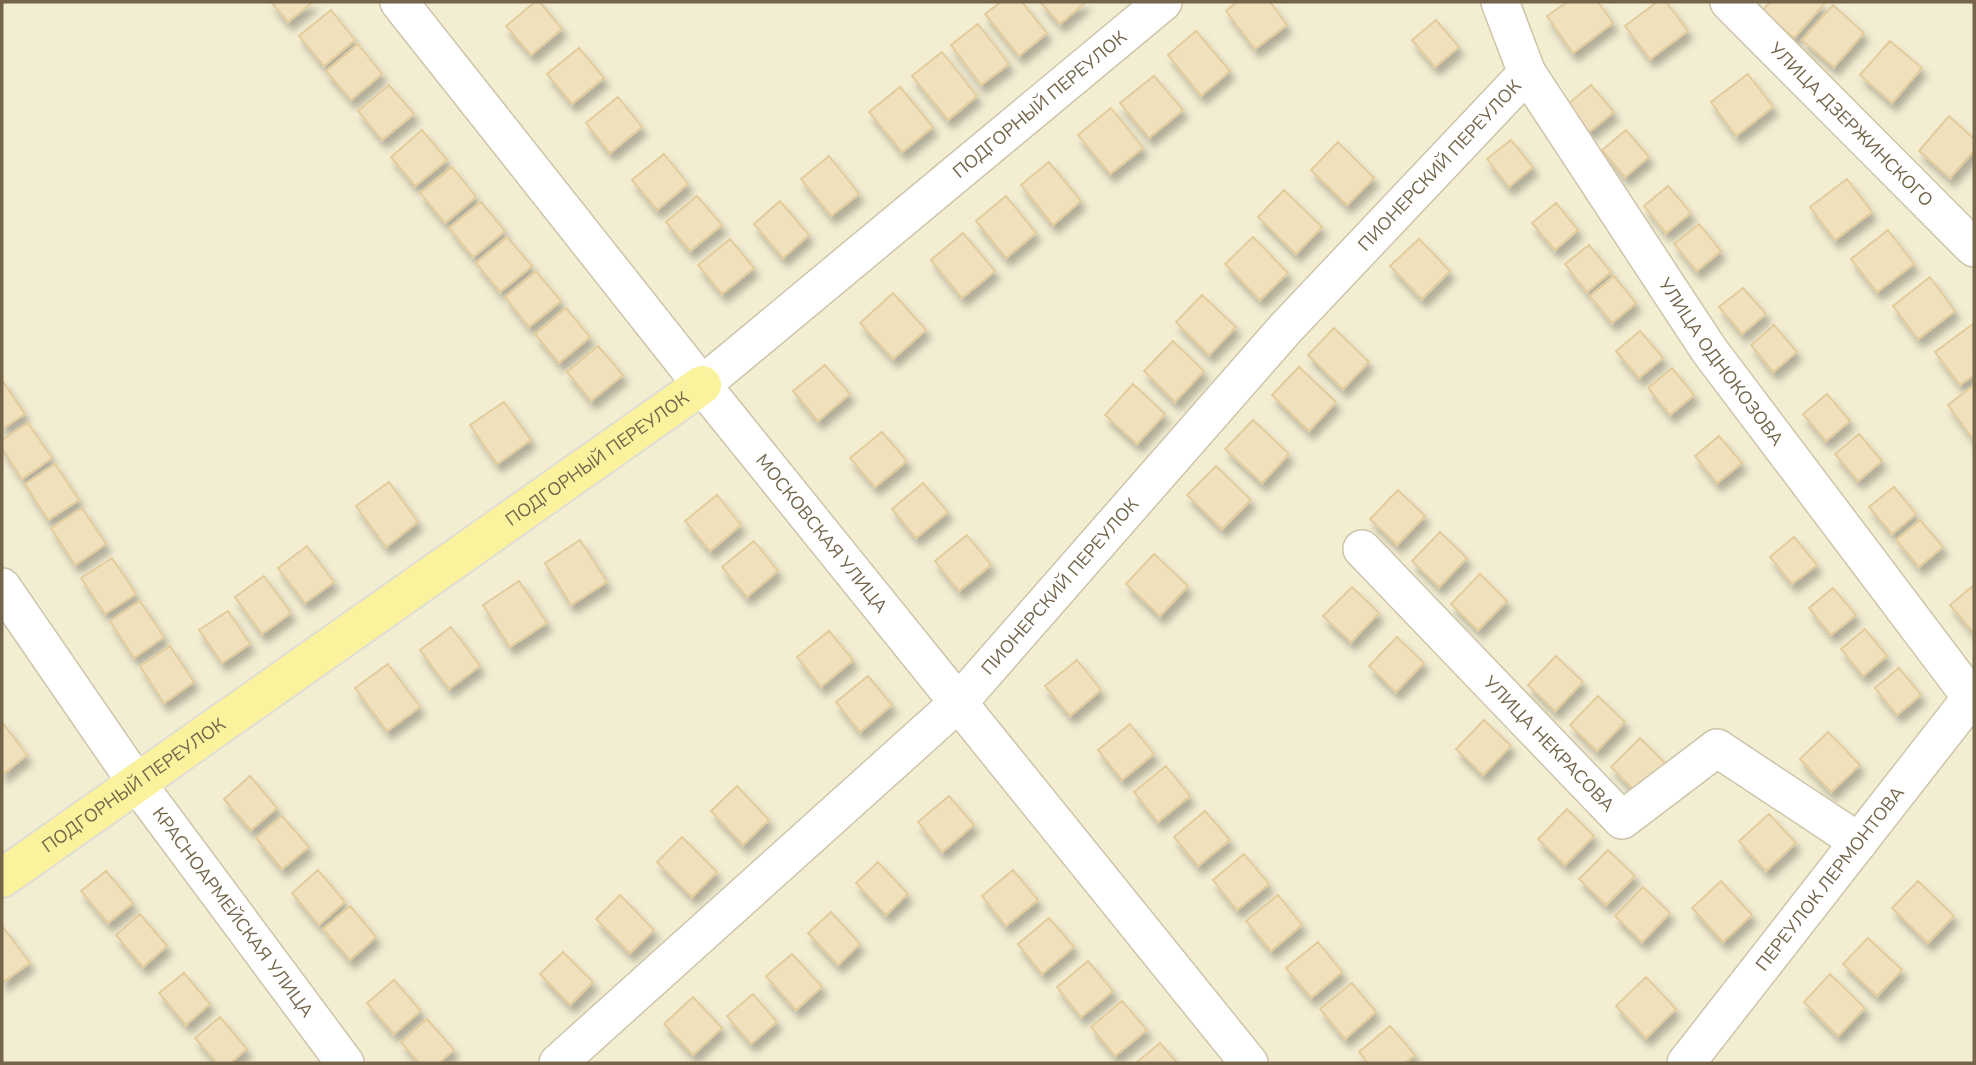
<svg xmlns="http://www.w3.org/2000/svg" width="1976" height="1065" font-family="'Nunito Sans',sans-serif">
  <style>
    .residential { fill: #f3edd2 }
    .building { fill: #f1e0bc; stroke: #e3cc9c; stroke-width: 2; filter: url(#shadow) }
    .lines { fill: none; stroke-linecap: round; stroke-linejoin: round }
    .minor-casing { stroke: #cdc4aa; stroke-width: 40 }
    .major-casing { stroke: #e0ddd7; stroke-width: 42 }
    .minor { stroke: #fff; stroke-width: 37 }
    .major { stroke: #faf29d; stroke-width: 38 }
    .labels { text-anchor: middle; stroke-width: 6; stroke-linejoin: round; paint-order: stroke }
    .street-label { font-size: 18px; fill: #74654a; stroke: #fffdea }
  </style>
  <defs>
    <filter id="shadow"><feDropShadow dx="4.5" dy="8" stdDeviation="3.5" flood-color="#0004"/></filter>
  </defs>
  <rect width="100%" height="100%" fill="#fcf9e4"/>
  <path class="residential" d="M2,2H1974V1063H2Z"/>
  <path class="building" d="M271,2H313L288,22Z
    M535,2H540L562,29L531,55L506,26Z
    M1001,2H1022L1047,33L1019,56L985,14Z
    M1040,2H1086L1060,24Z
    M1237,2H1270L1287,25L1255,49L1226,11Z
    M1567,2H1598L1613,23L1573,53L1547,16Z
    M1657,2H1666L1688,31L1650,59L1625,26Z
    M1770,2H1822L1824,4L1794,38L1762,11Z
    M1833,5L1864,33L1834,67L1802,40Z
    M331,10L355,40L324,66L299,36Z
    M1436,20L1459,47L1435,67L1412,40Z
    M978,24L1009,64L981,85L951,45Z
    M1196,31L1230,71L1201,96L1168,55Z
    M1890,41L1922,68L1892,103L1860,75Z
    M358,44L382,74L351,100L326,71Z
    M579,48L604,78L572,104L547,74Z
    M942,52L977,96L948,120L912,76Z
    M1748,74L1773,107L1736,136L1711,102Z
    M1154,76L1183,110L1149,138L1120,103Z
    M389,85L414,114L382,140L358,111Z
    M1591,85L1614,112L1589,132L1567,105Z
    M900,87L933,127L902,152L869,112Z
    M618,97L642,127L610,153L586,123Z
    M1111,108L1143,148L1110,174L1078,135Z
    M1949,116L1974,139V151L1950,178L1919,151Z
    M422,130L447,160L415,186L391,157Z
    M1626,130L1649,157L1625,177L1602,150Z
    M1511,140L1533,167L1509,187L1487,159Z
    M1338,142L1374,178L1347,205L1311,170Z
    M664,154L688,184L657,210L632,180Z
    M829,156L859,194L831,216L801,179Z
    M1049,162L1081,201L1053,225L1021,185Z
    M452,167L476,197L445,223L420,193Z
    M1847,179L1872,212L1835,240L1810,207Z
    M1668,186L1691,213L1666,233L1644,206Z
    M1284,190L1322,227L1296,254L1258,217Z
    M697,196L722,225L690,251L666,222Z
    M1006,196L1036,233L1006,258L976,221Z
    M780,201L809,235L783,258L754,224Z
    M481,202L505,231L473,257L449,228Z
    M1556,203L1578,230L1555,250L1532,223Z
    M1699,224L1721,251L1697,271L1674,244Z
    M1888,230L1914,264L1877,292L1851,259Z
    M963,233L995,271L962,298L931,260Z
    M507,237L532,266L500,292L476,263Z
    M1253,237L1288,273L1260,300L1225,264Z
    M730,239L754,268L722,294L698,265Z
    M1419,239L1450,271L1422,299L1390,266Z
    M1589,245L1611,272L1587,292L1565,264Z
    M536,271L561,301L529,327L505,297Z
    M1614,276L1636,303L1612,323L1590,296Z
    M1930,277L1955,311L1918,339L1893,306Z
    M1743,288L1766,314L1742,334L1719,307Z
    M893,293L926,330L893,359L860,323Z
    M1202,295L1236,327L1209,355L1176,322Z
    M566,308L590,337L559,363L535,334Z
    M1973,324L1974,375L1960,385L1935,352Z
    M1774,325L1797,352L1773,372L1751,345Z
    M1334,328L1369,362L1343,389L1308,355Z
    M1640,331L1663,358L1639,378L1616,351Z
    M1173,341L1204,371L1175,402L1144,371Z
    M598,346L623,375L591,401L567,372Z
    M825,365L850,394L818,421L793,391Z
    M1299,367L1336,402L1309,431L1272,395Z
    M1672,368L1694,395L1670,415L1648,388Z
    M2,380L25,414L2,429Z
    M1133,384L1165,414L1137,444L1105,415Z
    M1974,385V438L1973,439L1948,405Z
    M1827,394L1850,421L1826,441L1803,414Z
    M504,402L531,440L497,464L470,425Z
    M1253,420L1289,454L1262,483L1225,449Z
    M28,423L52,458L22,479L2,448V440Z
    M882,432L907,461L875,487L850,458Z
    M1859,434L1882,461L1858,481L1835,454Z
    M1719,436L1742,463L1717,483L1695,456Z
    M55,464L79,500L48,520L25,484Z
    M1216,466L1251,500L1222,529L1187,495Z
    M389,482L418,522L386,547L356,506Z
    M923,483L948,512L916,538L892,509Z
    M1894,487L1916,514L1892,534L1869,507Z
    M1398,490L1425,516L1397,545L1370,519Z
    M717,495L741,525L710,551L685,521Z
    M82,508L106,544L75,565L51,528Z
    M1920,520L1943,547L1919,567L1896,540Z
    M1440,532L1467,558L1439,587L1412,561Z
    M967,535L991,565L959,591L935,561Z
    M1794,537L1817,565L1792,584L1770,557Z
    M580,540L607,582L571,605L545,563Z
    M754,541L778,571L747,597L722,567Z
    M307,546L334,582L305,603L278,568Z
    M1154,554L1188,586L1160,616L1126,584Z
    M112,558L136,594L105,614L81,578Z
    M1480,574L1507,601L1478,630L1451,604Z
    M264,576L291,613L262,634L235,597Z
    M519,581L547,623L510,647L483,605Z
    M1974,585V631L1973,632L1950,605Z
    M1352,587L1379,613L1351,642L1323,616Z
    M1833,588L1856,615L1831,635L1809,608Z
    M140,601L164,637L134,658L110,621Z
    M228,611L250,644L222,663L199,630Z
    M451,627L480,666L449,689L420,650Z
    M1865,629L1887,656L1863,676L1841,649Z
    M829,631L853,660L821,687L797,657Z
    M1397,637L1424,663L1396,692L1369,666Z
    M170,646L194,682L164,703L140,666Z
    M1556,656L1583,682L1555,711L1528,685Z
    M1077,660L1101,690L1070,716L1045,686Z
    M388,664L420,707L387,731L355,688Z
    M1899,668L1921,695L1897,715L1875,688Z
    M868,676L892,705L860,732L836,702Z
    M1598,696L1625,722L1597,751L1570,725Z
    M1484,720L1511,746L1483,775L1456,749Z
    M2,722L27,755L2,775Z
    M1130,724L1154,754L1122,780L1098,750Z
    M1828,732L1860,765L1831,792L1800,759Z
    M1640,738L1667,765L1638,794L1611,767Z
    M1166,766L1190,796L1158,822L1134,792Z
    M250,776L277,808L251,830L224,799Z
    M737,786L769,820L743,845L711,811Z
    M949,796L974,825L942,852L918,822Z
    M1567,809L1594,836L1565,865L1538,839Z
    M1205,811L1230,840L1198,866L1174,837Z
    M1769,814L1796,843L1766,871L1739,841Z
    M282,816L309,847L282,869L256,838Z
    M682,837L717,872L692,897L657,862Z
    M1608,850L1635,876L1606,905L1579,879Z
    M1244,854L1269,884L1237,910L1213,880Z
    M878,862L908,894L886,915L856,883Z
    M318,870L345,902L319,925L292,893Z
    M1013,870L1038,900L1006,926L982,896Z
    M106,871L133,903L108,923L81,891Z
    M1721,881L1752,915L1723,942L1692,908Z
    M1918,881L1954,916L1928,943L1892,908Z
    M1643,887L1670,913L1642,942L1615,916Z
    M620,895L654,930L630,953L596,919Z
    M1278,895L1302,925L1271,951L1246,921Z
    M350,906L376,937L350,960L323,929Z
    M831,912L860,944L838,965L808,933Z
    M140,914L167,946L143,967L116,935Z
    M1049,918L1074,947L1042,974L1018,944Z
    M3,927L30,963L2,983V928Z
    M1868,938L1902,970L1877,996L1843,964Z
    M1318,942L1342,972L1311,998L1286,968Z
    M563,952L593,982L570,1005L540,974Z
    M792,954L822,987L796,1010L766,976Z
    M1088,961L1113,991L1081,1017L1057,987Z
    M184,973L210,1004L186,1025L159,993Z
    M1830,974L1865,1008L1838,1036L1804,1002Z
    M1646,977L1676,1009L1646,1038L1616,1006Z
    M394,980L421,1011L394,1034L367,1003Z
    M1352,983L1376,1012L1345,1039L1320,1009Z
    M753,994L777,1022L751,1044L727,1016Z
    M693,997L722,1028L693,1055L664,1024Z
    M1122,1001L1147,1030L1115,1056L1091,1027Z
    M220,1017L247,1049L230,1063H217L195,1038Z
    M427,1019L454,1050L439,1063H419L401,1042Z
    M1390,1026L1415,1055L1405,1063H1368L1359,1052Z
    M1160,1043L1177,1063H1136Z"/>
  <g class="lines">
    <defs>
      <g id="minor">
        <path id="s1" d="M399,2L702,385L1249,1063"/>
        <path id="s2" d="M1500,2L1527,73L1709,350L1974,701"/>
        <path id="s3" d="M1729,2L1974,248"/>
        <path id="s4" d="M702,385L1163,2"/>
        <path id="s5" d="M1362,549L1622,820L1717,748L1859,842"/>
        <path id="s6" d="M2,587L136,782L345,1063"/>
        <path id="s7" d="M558,1063L958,703L1285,329L1527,73"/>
        <path id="s8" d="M1686,1063L1974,694"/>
      </g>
      <g id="major">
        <path id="s9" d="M2,878L702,385"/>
      </g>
    </defs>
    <use href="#minor" class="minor-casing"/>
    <use href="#major" class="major-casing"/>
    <use href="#minor" class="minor"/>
    <use href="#major" class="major"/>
  </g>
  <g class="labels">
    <g class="street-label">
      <text dy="6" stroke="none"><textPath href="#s4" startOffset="439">ПОДГОРНЫЙ ПЕРЕУЛОК</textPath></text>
      <text dy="6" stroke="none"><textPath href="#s3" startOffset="173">УЛИЦА ДЗЕРЖИНСКОГО</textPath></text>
      <text dy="6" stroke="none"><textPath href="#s7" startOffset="1260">ПИОНЕРСКИЙ ПЕРЕУЛОК</textPath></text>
      <text dy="6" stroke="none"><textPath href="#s2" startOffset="424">УЛИЦА ОДНОКОЗОВА</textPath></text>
      <text dy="6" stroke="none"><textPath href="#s9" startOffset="728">ПОДГОРНЫЙ ПЕРЕУЛОК</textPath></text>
      <text dy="6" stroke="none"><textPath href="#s1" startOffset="679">МОСКОВСКАЯ УЛИЦА</textPath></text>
      <text dy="6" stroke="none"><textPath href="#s7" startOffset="693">ПИОНЕРСКИЙ ПЕРЕУЛОК</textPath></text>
      <text dy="6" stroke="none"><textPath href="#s5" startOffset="270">УЛИЦА НЕКРАСОВА</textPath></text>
      <text dy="6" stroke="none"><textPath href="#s9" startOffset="161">ПОДГОРНЫЙ ПЕРЕУЛОК</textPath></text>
      <text dy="6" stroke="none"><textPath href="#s8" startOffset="234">ПЕРЕУЛОК ЛЕРМОНТОВА</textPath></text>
      <text dy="6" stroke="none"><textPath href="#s6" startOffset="399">КРАСНОАРМЕЙСКАЯ УЛИЦА</textPath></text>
    </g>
  </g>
  <rect width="1976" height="1065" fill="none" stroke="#74654a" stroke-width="7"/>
</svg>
